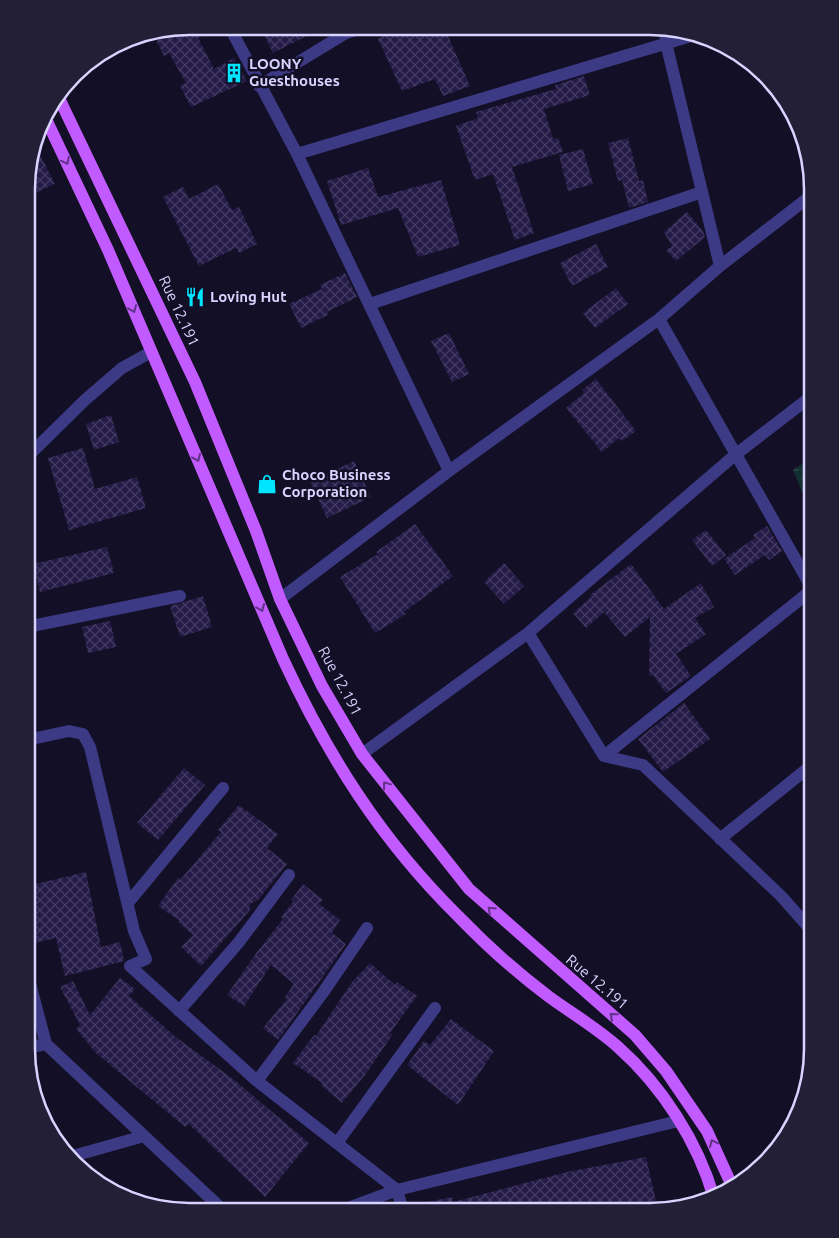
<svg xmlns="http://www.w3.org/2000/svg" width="839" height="1238" font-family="Ubuntu,sans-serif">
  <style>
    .wetland { fill: url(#wetland-marsh) }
    .building { fill: url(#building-cross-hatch) }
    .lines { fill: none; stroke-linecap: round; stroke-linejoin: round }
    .street { stroke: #3d3a85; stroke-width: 12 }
    .primary { stroke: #c25bff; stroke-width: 12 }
    .oneway { stroke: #623188 }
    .labels { text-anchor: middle; stroke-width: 5; stroke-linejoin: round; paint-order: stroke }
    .poi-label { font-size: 15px; font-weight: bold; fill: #d9d4ff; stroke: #130f26; text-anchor: start }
    .street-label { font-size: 15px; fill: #d9d4ff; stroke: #130f26 }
    .rim { fill: none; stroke: #d9d4ff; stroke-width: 2.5 }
  </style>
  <defs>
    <pattern id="wetland-marsh" width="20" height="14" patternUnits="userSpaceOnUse" patternTransform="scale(1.25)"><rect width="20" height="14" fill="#12302f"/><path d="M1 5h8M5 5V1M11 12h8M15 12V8" fill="none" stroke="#344d4e"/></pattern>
    <pattern id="building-cross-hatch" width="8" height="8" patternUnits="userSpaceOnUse" patternTransform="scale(1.25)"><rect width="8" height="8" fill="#241b47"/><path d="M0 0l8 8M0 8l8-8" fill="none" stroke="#433b63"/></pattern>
  </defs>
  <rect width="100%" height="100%" fill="#130f26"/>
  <path class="wetland" d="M813,457V489L803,494L793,470Z"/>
  <path class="building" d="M189,26H221L198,38L214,69L234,58L247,81L191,107L180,86L186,83L169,53L164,56L152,32Z
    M277,27H324L273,53L263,33Z
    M400,27H444L470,86L443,96L435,79L402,91L378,39Z
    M584,76L590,95L544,109L553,139L558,138L563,152L512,167L534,233L515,240L493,174L475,180L456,126L478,118L476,112L556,89L555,85Z
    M628,138L639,181L643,180L648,202L629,208L622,180L618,181L608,143Z
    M35,145L55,184L33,194L28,183V167Z
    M583,149L593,184L568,191L559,155Z
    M368,168L378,197L441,180L460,245L418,257L398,208L341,225L327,181Z
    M218,184L232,210L239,207L257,244L239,253L236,248L199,266L163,197L183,187L189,199Z
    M687,212L703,231L705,237L676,261L666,250L672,246L664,232Z
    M596,244L608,267L572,286L560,263Z
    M345,273L357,297L327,312L328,315L301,328L289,304L322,289L320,285Z
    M616,288L628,304L595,328L583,313Z
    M449,333L469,374L452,382L431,341Z
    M596,379L636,431L622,441L619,438L602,452L566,408L584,393L582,390Z
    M111,415L119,442L94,450L86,424Z
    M83,448L95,489L137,477L146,508L69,530L48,458Z
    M354,461L371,497L327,518L310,482Z
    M415,524L453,576L404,612L406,614L375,633L340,577L378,554L376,552Z
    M767,526L782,551L769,560L765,555L735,575L724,559L755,538L753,535Z
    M706,530L726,555L712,566L692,540Z
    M107,547L114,573L40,592L33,564Z
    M504,563L524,586L504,604L484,582Z
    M631,564L664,609L701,583L714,607L695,618L706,634L676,654L691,676L666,693L653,675L649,676L650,617L625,637L604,612L586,628L573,613L591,597L590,595Z
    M203,596L212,627L180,637L170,606Z
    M110,621L116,647L88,653L82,627Z
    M684,703L710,739L663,772L638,739Z
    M184,768L205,785L158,840L137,823Z
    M239,805L278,834L267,848L287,864L258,900L250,904V910L201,966L181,947L193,935L178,922L180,921L158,906L178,878L180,880L221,832L218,830Z
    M86,872L101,947L120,942L124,961L65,976L56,938L34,943L26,908L27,886Z
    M303,884L323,900L319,904L340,920L332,933L346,944L278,1040L263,1028L287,999L285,997L294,984L271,965L244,1006L227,995L257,952L283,919L281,917L293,902L291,900Z
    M370,963L395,985L397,982L417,996L390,1033L393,1034L365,1075L342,1103L321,1085L322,1083L293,1063L314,1035L316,1036L352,982Z
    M120,978L135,989L129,996L177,1038L233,1079L309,1143L265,1197L189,1124L185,1127L96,1053L76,1029L80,1025L60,987L73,981L90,1015Z
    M451,1019L494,1051L458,1105L407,1065L424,1041L430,1045Z
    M646,1157L658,1210L545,1211L543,1202L507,1211H413V1205L452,1197L453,1202L567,1172Z"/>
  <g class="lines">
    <path class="street" d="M229,26L297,154L449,471
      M665,28L666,43L720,266
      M259,86L346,33L366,27
      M297,154L691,36
      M370,304L702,192
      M659,319L813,590
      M27,439L36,448
      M27,457L85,400L122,368L151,352
      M280,599L449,471L659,319L720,266L813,194
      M27,627L180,596
      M528,633L604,756L643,765L781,896L812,931
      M27,740L69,731L83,734L90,747L134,931L146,959L130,966L257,1081L397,1190L403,1211
      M362,754L528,633L735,455L813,395
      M604,756L813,589
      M720,839L813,764
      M128,903L223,788
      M26,968L46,1044L224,1211
      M179,1011L239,942L289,875
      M26,1048L46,1044
      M257,1081L322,994L367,928
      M337,1143L435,1008
      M73,1156L144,1136
      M340,1211L397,1190L678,1121"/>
    <path class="primary" d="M58,96L195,382L256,531L280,599L322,686L362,754L469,889L635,1035L666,1071L707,1131L733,1188
      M45,117L108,250L283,659C328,756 381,840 458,916C486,945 516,972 548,996C571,1013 597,1028 618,1047C662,1086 698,1142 714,1198"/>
  </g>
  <defs><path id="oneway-chevron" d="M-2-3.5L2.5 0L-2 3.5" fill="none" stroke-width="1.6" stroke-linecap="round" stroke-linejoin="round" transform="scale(1.25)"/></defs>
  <g class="oneway">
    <use href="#oneway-chevron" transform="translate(66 161) rotate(64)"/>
    <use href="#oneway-chevron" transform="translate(133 309) rotate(67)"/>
    <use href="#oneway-chevron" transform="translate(197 458) rotate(67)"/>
    <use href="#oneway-chevron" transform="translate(261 608) rotate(67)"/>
    <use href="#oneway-chevron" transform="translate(386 785) rotate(-127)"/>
    <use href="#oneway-chevron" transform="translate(491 910) rotate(-137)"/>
    <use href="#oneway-chevron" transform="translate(613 1016) rotate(-139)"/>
    <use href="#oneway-chevron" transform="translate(713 1143) rotate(-115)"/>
  </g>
  <defs>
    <symbol id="building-bare" viewBox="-9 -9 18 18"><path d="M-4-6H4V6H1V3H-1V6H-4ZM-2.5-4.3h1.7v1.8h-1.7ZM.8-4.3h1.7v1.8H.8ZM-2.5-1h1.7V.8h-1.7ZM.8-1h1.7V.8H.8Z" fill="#00e5ff" stroke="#130f26" stroke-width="2.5" paint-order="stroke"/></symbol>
    <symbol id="restaurant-bare" viewBox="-9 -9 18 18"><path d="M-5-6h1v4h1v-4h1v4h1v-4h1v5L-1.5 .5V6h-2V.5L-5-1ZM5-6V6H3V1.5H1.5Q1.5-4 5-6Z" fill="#00e5ff" stroke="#130f26" stroke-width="2.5" paint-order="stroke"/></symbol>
    <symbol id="shop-bare" viewBox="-9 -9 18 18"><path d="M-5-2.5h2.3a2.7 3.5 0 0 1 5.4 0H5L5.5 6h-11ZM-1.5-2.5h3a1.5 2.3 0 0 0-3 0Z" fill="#00e5ff" stroke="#130f26" stroke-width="2.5" paint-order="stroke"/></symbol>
  </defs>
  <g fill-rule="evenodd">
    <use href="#building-bare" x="220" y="59" width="28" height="28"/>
    <use href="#restaurant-bare" x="181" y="283" width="28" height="28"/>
    <use href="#shop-bare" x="253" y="470" width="28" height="28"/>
  </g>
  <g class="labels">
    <g class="poi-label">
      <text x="249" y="69">LOONY<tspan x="249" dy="17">Guesthouses</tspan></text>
      <text x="210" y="302">Loving Hut</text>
      <text x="282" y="480">Choco Business<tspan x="282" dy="17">Corporation</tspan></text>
    </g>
    <g class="street-label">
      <text transform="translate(179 311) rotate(65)" y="5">Rue 12.191</text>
      <text transform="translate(340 681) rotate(62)" y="5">Rue 12.191</text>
      <text transform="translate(597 982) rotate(40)" y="5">Rue 12.191</text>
    </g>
  </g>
  <path d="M0 0H839V1238H0ZM189 35H650A154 154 0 0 1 804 189V1049A154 154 0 0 1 650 1203H189A154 154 0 0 1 35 1049V189A154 154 0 0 1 189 35Z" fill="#231f37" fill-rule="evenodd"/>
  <path class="rim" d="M189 35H650A154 154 0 0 1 804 189V1049A154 154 0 0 1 650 1203H189A154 154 0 0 1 35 1049V189A154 154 0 0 1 189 35Z"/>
</svg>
